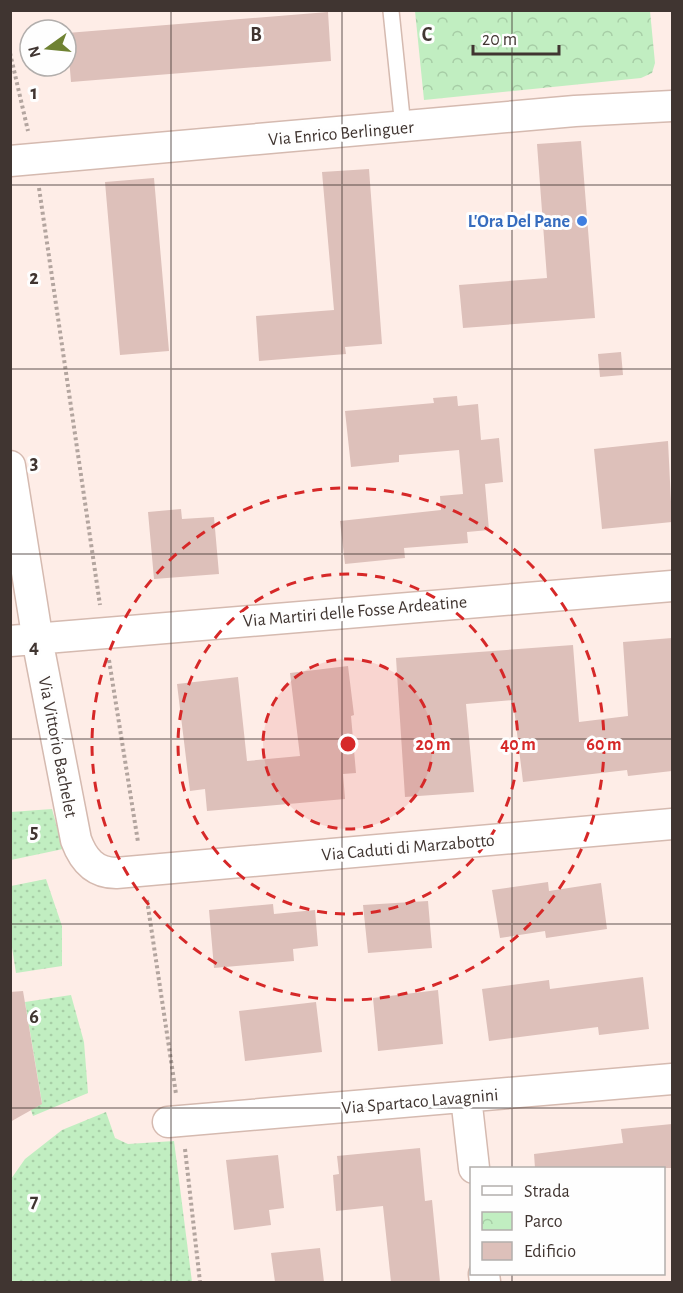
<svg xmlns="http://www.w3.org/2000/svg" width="683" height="1293" font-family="'Alegreya Sans',sans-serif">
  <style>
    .grass { fill: url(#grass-dots) }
    .park { fill: url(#park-crowns) }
    .building { fill: #ddc0ba }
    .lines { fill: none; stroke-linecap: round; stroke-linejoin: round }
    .lane-casing { stroke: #d5bab0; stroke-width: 18 }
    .street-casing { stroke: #d5bab0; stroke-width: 33 }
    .path { stroke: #b3a59f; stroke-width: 4; stroke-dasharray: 3 3; stroke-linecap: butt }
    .lane { stroke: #fff; stroke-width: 15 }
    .street { stroke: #fff; stroke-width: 30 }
    .grid { fill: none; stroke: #403531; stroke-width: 1.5; stroke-opacity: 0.55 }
    .ring { fill: none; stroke: #d62828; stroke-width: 3; stroke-dasharray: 10 8 }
    .shop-dot { fill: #3f7fe0; stroke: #fefefe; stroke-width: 2 }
    .labels { text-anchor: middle; stroke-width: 6; stroke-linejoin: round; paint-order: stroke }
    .street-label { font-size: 18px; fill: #403531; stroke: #fefefe }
    .shop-label { font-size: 18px; font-weight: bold; fill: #366cbe; stroke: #fefefe; text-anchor: end }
    .grid-label { font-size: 20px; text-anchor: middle; font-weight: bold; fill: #403531; stroke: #fefefe; stroke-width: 6; stroke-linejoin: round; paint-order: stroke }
    .centre { fill: #d62828; stroke: #fefefe; stroke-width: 3 }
    .ring-label { font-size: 18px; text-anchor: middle; font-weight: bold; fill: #d62828; stroke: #fefefe; stroke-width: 6; stroke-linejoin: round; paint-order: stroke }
  </style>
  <defs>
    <pattern id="grass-dots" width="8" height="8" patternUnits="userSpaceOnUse" patternTransform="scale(1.5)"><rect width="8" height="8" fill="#c1eec1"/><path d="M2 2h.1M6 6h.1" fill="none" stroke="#a7cda6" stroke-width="1.8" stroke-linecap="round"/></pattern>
    <pattern id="park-crowns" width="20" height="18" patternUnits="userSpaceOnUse" patternTransform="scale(1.5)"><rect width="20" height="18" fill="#c1eec1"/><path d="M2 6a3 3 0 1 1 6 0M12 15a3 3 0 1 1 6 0" fill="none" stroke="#a7cda6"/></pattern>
  </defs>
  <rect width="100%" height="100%" fill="#feede7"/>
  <path class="grass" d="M52,809L63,849L11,860V812Z
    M46,879L62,926V966L16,973L11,941V886Z
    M71,995L84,1042L88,1093L33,1116L31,1110L42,1103L25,1002Z
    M106,1112L115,1138L128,1144L174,1141L192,1282H11V1179L25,1159L62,1130Z"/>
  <path class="park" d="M415,11H650L655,63L652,73L641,78L424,100Z"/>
  <path class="building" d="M328,12L331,61L71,82L67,33Z
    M581,141L595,318L463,328L459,285L547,278L537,144Z
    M369,169L382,344L345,347L346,354L259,361L256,316L334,310L322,172Z
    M154,178L169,351L120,355L105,182Z
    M621,352L623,375L600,377L598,354Z
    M457,396L458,406L478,404L481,440L499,438L503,482L485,484L489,530L467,532L468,543L404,548L405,558L345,564L340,521L441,510L440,496L463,494L459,450L399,455V462L351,467L345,411L434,403L433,398Z
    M668,441L672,522L602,529L594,449Z
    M181,509L182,519L214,517L219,574L154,579L148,512Z
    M672,638V771L628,776L627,770L523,782L513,700L466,704L474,792L405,797L396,658L573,645L579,722L628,716L623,642Z
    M348,666L354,715L351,716L356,773L343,774L345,799L207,811L205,789L190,791L177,684L238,677L247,761L300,756L290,673Z
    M548,882L549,891L601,883L607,929L546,938L545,931L500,938L492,890Z
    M428,901L432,948L368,953L363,905Z
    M273,904L274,914L315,910L318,946L293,949L294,961L214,968L209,910Z
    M643,977L649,1029L599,1035L598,1027L489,1041L482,989L549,980L550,989Z
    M438,990L443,1044L378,1051L373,998Z
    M23,991L42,1104L10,1122V992Z
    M316,1002L322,1052L245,1061L239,1011Z
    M672,1124V1168H535L534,1154L623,1143L621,1129Z
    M420,1148L425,1201L432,1200L440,1282H391L383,1206L336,1211L333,1175L339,1174L337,1156Z
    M278,1155L284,1208L269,1210L271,1225L234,1230L226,1160Z
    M320,1248L324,1282H275L271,1253Z"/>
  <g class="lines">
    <defs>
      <path id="lane" d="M391,11L403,127"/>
      <path id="street" d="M10,161L575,111L672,106
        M10,466L40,654L76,840C83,859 94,873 116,873L672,824
        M10,641L672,586
        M466,1097L474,1168
        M168,1122L672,1079
        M484,1274L485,1282"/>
    </defs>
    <use href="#lane" class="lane-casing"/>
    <use href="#street" class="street-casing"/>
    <path class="path" d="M10,53L28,131
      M39,188L100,605
      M109,660L138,842
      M147,900L176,1094
      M185,1149L200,1282"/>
    <use href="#lane" class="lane"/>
    <use href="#street" class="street"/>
  </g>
  <path class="grid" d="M171,10V1282M342,10V1282M512,10V1168M10,185H672M10,369H672M10,554H672M10,739H672M10,924H672M10,1108H672M512,1274V1282"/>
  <circle cx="348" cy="744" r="85" fill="#d62828" fill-opacity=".12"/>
  <g class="ring">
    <circle cx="348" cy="744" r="85"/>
    <circle cx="348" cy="744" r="170"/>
    <circle cx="348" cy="744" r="256"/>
  </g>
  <circle class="shop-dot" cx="582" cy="221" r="6"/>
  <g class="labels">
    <g class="street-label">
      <text transform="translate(341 133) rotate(-5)" y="6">Via Enrico Berlinguer</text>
      <text transform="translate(355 611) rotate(-5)" y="6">Via Martiri delle Fosse Ardeatine</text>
      <text transform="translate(58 747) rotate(79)" y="6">Via Vittorio Bachelet</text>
      <text transform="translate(408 847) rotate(-5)" y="6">Via Caduti di Marzabotto</text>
      <text transform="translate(420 1101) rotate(-5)" y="6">Via Spartaco Lavagnini</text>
    </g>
    <g class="shop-label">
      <text x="570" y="227">L'Ora Del Pane</text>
    </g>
  </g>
  <g class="grid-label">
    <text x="256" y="41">B</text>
    <text x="427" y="41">C</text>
    <text x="34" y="99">1</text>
    <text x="34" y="284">2</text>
    <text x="34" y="469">3</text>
    <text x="34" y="653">4</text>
    <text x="34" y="838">5</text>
    <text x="34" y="1023">6</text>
    <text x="34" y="1207">7</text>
  </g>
  <circle cx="348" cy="744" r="9" class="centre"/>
  <g class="ring-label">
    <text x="433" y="750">20 m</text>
    <text x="518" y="750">40 m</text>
    <text x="604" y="750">60 m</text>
  </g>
  <rect width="683" height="1293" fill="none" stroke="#403531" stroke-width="24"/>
  <rect x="470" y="1167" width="195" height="108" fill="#fefefe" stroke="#b2aeac" stroke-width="1.5"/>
  <rect x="482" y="1186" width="30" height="9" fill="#ffffff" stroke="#b2aeac" stroke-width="1.5"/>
  <text x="524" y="1197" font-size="18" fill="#403531">Strada</text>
  <rect x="482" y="1212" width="30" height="18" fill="url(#park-crowns)" stroke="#b2aeac" stroke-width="1.5"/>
  <text x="524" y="1227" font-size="18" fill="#403531">Parco</text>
  <rect x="482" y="1242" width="30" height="18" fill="#ddc0ba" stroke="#b2aeac" stroke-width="1.5"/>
  <text x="524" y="1257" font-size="18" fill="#403531">Edificio</text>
  <g transform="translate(48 48) rotate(255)"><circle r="28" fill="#fefefe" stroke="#b2aeac" stroke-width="1.5"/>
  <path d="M0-4.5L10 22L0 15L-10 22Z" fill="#6f8232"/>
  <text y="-9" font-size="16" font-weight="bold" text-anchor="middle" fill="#403531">N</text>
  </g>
  <path d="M473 45v9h86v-9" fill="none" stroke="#403531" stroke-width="3"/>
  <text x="482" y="45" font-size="18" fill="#403531" stroke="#fefefe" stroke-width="4.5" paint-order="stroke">20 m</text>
</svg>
